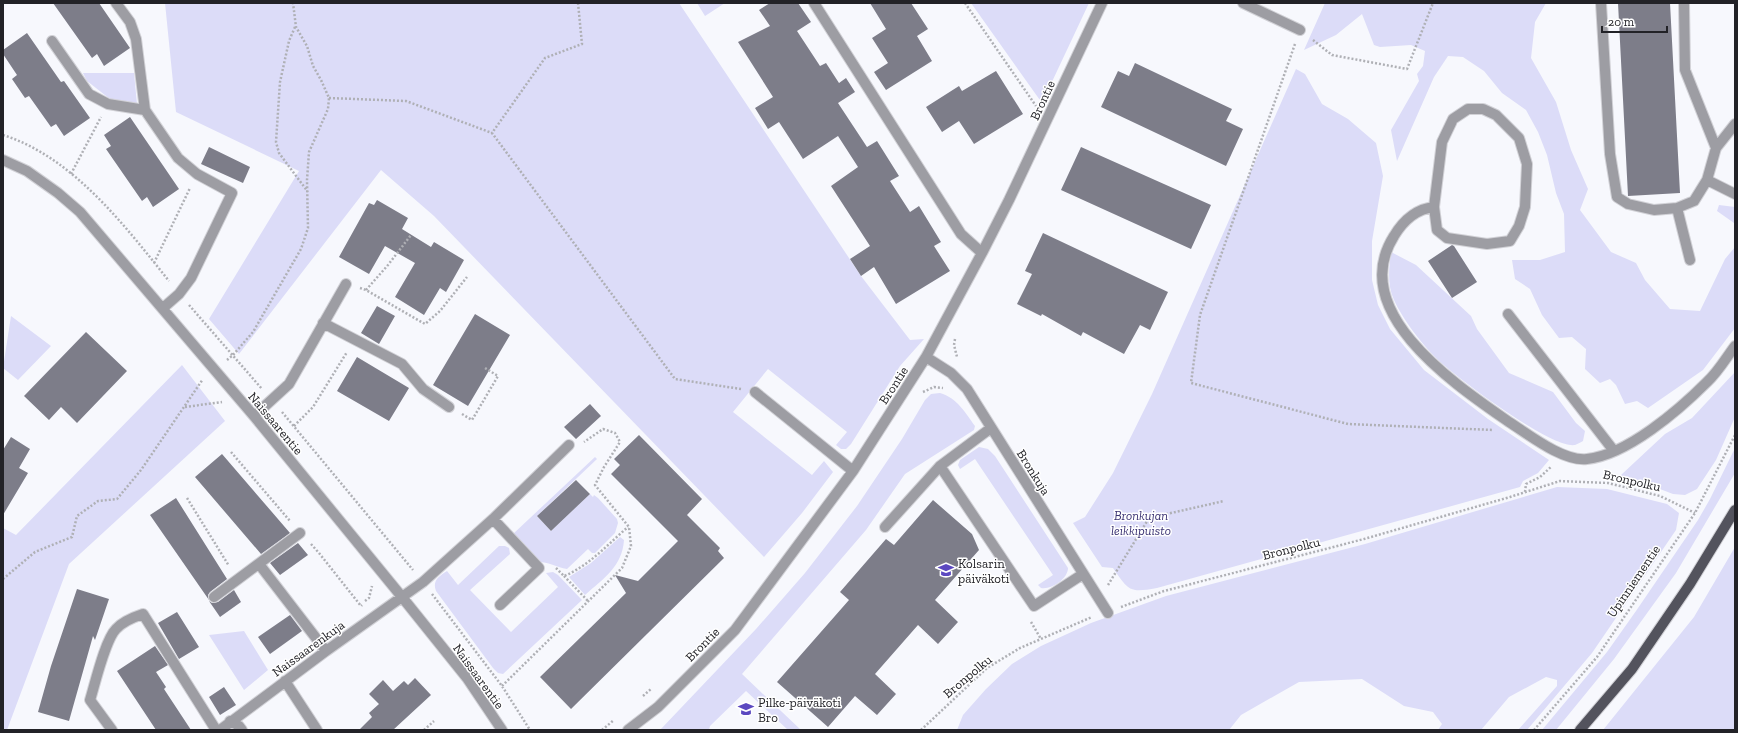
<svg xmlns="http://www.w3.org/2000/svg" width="1738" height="733" font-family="'Zilla Slab',serif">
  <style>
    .green { fill: #dcdcf8 }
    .building { fill: #7d7d89 }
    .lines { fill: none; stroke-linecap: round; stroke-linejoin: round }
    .minor-casing { stroke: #d1d1d6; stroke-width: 12 }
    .major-casing { stroke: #d1d1d6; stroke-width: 12 }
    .path { stroke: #afb0b5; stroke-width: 2.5; stroke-dasharray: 2 2; stroke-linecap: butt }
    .minor { stroke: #9d9da3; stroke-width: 10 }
    .major { stroke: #53535d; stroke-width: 10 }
    .labels { text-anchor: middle; stroke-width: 3; stroke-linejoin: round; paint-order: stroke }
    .street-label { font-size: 13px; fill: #222227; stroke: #fff }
    .park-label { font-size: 13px; font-style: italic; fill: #3a3272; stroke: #fff }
    .poi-label { font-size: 13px; fill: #222227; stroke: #fff; text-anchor: start }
  </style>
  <rect width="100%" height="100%" fill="#f7f8fd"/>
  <path class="green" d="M165,3H679L861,276L910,340L924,339L900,366L851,444L846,449H841L836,445L847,432L768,369L733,412L812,475L824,461L833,472L802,513L764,557L434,216L381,170L239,354L209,319L299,171L176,112Z
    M697,3H725L705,16Z
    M971,3H1089L1042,103Z
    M1325,3H1546L1535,22L1531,58L1556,102L1571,150L1588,189L1580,210L1611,252L1636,263L1645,280L1670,309L1700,311L1725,259L1735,247V328L1703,370L1648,408L1637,401L1625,404L1616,385L1610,379L1600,383L1585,369L1586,349L1572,337L1559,338L1542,315L1530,289L1515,279L1512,260H1540L1565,252L1564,214L1556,193L1547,155L1538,132L1526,110L1502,93L1484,71L1463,57L1448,56L1434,77L1397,161L1391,130L1419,81L1417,74L1423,66L1425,51L1411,45L1380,47L1374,45L1362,14L1336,35L1304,50Z
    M1296,69L1305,74L1322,104L1348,119L1376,143L1383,176L1372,241V280L1378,305L1390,329L1424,370L1488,419L1549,460L1538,473L1523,481L1520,487L1157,588C1129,593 1129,591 1113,568L1102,567L1073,523L1085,517L1113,473L1152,394Z
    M83,73H134L137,104L110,99L87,81Z
    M1719,205L1735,207V230L1734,223L1717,211Z
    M1391,252L1416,265L1471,316L1477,329L1509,373L1553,392L1576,423L1585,431L1583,441C1581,442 1578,444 1575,445C1551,449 1456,377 1437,359C1422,344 1403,320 1394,300C1387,285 1389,268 1391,252Z
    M11,316L51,346L18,380L3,368Z
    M182,365L225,421L69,564L7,730H3V528L16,535Z
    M1735,372V417L1716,460L1697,489L1685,495L1673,494L1652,486L1621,480V475L1665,434L1692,418Z
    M940,393C957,398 965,412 975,426L974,430L905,474L866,530L742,674L801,730H788L746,691L710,726L709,730H660L756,629L805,573L857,506L902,439L925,400L931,394Z
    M979,447L988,449L995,456L1068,568C1068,579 1051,590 1041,588L1038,585L1053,575L975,459L960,469L958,465L960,460Z
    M1735,448V473L1676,573L1614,659L1556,730H1542L1607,652L1636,611L1698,520L1710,499Z
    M595,457L597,459L537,516L551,531L590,494L593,497L594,495L598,498L617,519L618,523L615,533L595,553H592L588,549L567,569C556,567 552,563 540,562L513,534Z
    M1557,487L1607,489L1667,504L1679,513L1676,530L1592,653L1527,730H1518L1557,686V680L1546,677L1509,697L1481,730H1438L1442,724L1433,712L1404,706L1362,679L1299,682L1241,715L1229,730H957L963,715L986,689L1012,664L1041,646L1091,623L1166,596L1365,544Z
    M620,537L624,540C622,567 604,578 585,595L569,577L591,563Z
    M499,546H505L509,548L510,554L470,590L511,632L558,587L546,573L553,572L558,575L582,600L503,674L498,673L493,668L436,591C432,581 439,576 447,571L458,585Z
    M1735,547V730H1603L1694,617Z
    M244,631L268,670L244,690L209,635Z"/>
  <path class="building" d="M53,3H99L130,48L104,66L97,54L92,58Z
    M770,3H798L811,22L797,31L820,66L826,63L839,83L846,78L855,92L838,103L867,147L877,141L899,176L890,181L910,212L919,206L941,242L934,246L950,271L896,304L874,267L861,276L850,259L870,246L831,186L858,167L838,136L803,159L779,122L768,129L755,108L773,97L738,42L770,26L759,10Z
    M870,3H911L928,29L917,36L932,61L886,90L874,72L888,63L872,38L886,29Z
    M1618,3H1670L1680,193L1628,196Z
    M27,33L61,82L64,81L90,118L64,136L56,124L51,127L29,96L25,98L12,79L17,75L3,54V50Z
    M1135,63L1232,109L1226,121L1243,129L1226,166L1101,107L1118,71L1129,76Z
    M996,71L1023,114L974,144L959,121L942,132L926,107L959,86L962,91Z
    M130,117L179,189L153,207L147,197L142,201L106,149L111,146L104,135Z
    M209,147L250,167L243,183L201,164Z
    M1081,147L1211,205L1191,249L1061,190Z
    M377,200L408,218L402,229L431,247L434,242L464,260L446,292L440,288L424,315L395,297L415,263L385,246L369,274L339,257L369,203L374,205Z
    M1043,233L1168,292L1150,330L1140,325L1124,354L1083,332L1081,336L1042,314L1041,316L1017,304L1032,274L1025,271Z
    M1452,245L1454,246L1477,282L1452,298L1428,261Z
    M377,306L395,316L379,344L361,333Z
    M475,314L510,335L468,406L433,385Z
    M86,332L127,371L77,423L61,407L49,420L24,396Z
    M357,357L409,388L389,421L337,391Z
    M590,404L601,416L576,439L564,427Z
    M639,435L702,499L687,515L720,548L718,551L724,558L571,709L540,677L626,593L615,575L638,581L678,541L611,474L620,465L614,459Z
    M11,437L30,449L19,468L28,473L3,515V450Z
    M222,454L290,533L261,554L195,477Z
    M576,480L590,494L551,531L537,516Z
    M176,498L227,579L210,592L208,595L209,600L150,515Z
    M933,500L972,534L979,550L935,600L958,622L938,644L918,625L875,674L896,694L877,715L855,696L828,727L777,682L849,600L840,592L886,539L894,545Z
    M298,543L308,555L280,575L270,563Z
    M77,589L109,599L95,640L93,636L69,721L38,712L51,666Z
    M234,590L241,602L220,617L209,601L212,603L218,602Z
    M177,612L199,647L179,659L158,623Z
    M290,615L302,631L270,654L258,637Z
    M155,646L168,665L156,672L166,687L164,689L191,730H156L117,671Z
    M415,678L431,695L393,730H359L372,717L369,713L379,704L369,694L383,680L393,691L404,681L408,685Z
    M224,687L236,705L220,715L209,697Z"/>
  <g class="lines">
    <defs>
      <path id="minor" d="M116,3L130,22L136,39L145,110L178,158L197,174L232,193L191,278L179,294L163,308
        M814,3L961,234L982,253
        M1243,3L1300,30
        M1601,3L1610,154L1617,197L1628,204L1654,210L1677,208L1694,201L1707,180L1716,148L1735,124
        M1684,3L1685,70L1716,148
        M52,41L89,94L108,104L145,110
        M1468,109H1483L1496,115L1519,138L1527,164L1525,207L1519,226L1510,241L1487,244L1447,238L1437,230L1434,207L1442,142L1453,119Z
        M3,160L27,171L58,193L80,212L254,416L402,597L467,678L502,730
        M1707,180L1735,194
        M1434,207C1416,209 1403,221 1394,236C1346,312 1456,385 1509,422C1528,434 1563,462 1587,459C1627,455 1679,410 1707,382C1718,372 1726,358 1735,346
        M1677,208L1690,260
        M1508,314L1614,451
        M323,323L402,364L423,389L449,407
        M926,357L951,373L967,389L1108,613
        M755,392L853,471
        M254,416L289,384L346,284
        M940,466L1034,606L1083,574
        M493,519L539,568L500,605
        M885,527L940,466L991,428
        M259,564L326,651
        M214,597L300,533
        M285,681L317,730
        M230,721L239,726L242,730
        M112,730L90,700C95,684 105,640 116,629C123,621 134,617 143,614L216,730
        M220,730L326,651L423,582L493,519L569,445
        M628,730L658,707L735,630L853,471L926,357L982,253L1009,200L1102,3"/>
      <path id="major" d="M1580,730L1632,669L1690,584L1735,510"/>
    </defs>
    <use href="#minor" class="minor-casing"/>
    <use href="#major" class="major-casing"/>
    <path class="path" d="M578,3L582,44L545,58L492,133L675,379L741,389
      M965,3L1036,106
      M295,27L289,41L280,82L276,142L279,153L308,192
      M1313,40L1332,55L1407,69L1433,3
      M1295,44L1200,315L1191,383L1348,424L1493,430
      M329,98L406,101L492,133
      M3,135C73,157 125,226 169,281
      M71,174L101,117
      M154,263L190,188
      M360,288L366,290L425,324L440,311L467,277
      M366,290L388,265L411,235
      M189,305L262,389
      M955,339L954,345L957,357
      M227,360L233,355L253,332L301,249L308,228L307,180L309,152L328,109L329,98L321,80L313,66L307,46L296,27L293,3
      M923,392L934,387L943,388
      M185,407L222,402
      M282,412L413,570
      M462,414L472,420L498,376L485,368
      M294,426L313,407L347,352
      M231,452L290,521
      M1525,492L1526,484L1540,477L1552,466
      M187,498L229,566
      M311,544L319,553L361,606L362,605
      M556,568L564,576C589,566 608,544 628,527
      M564,576L588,601
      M3,579L35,552L72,537L77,516L98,501L117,499L141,470L203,379
      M1108,585L1149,518L1224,501
      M432,594L502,686L530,730
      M365,601L369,598L372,586
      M1121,607L1164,591L1364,539L1510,497L1560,481L1608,483L1660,496L1695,513
      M1031,622L1041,639
      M502,686L622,568L631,546L629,527L595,485L604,467L620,442L615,433L603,429L584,442
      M643,696L651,689
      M424,730L434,721
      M602,730L614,720
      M921,730L987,668L1020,648L1092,617
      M1534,730L1597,657L1695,513L1735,435"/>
    <use href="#minor" class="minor"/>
    <use href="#major" class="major"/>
  </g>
  <defs>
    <symbol id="school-bare" viewBox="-9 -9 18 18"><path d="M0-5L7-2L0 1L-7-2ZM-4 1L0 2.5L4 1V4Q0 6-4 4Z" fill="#5b48c0" stroke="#fff" stroke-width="2.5" paint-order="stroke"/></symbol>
  </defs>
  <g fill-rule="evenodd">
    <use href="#school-bare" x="935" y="559" width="22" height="22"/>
    <use href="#school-bare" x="735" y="698" width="22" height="22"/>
  </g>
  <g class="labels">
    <g class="street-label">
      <text transform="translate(1042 100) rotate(-65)" y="5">Brontie</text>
      <text transform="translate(893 385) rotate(-57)" y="5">Brontie</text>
      <text transform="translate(276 423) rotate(50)" y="5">Naissaarentie</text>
      <text transform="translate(1034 472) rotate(58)" y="5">Bronkuja</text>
      <text transform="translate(1632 480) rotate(13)" y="5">Bronpolku</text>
      <text transform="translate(1291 548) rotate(-14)" y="5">Bronpolku</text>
      <text transform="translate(1633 581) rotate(-56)" y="5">Upinniementie</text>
      <text transform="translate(702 644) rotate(-45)" y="5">Brontie</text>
      <text transform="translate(308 648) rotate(-36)" y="5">Naissaarenkuja</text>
      <text transform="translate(479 676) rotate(54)" y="5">Naissaarentie</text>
      <text transform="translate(967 676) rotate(-40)" y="5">Bronpolku</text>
    </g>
    <g class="park-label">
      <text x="1141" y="520">Bronkujan<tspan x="1141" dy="15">leikkipuisto</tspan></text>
    </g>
    <g class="poi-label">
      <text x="958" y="568">Kolsarin<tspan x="958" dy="15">päiväkoti</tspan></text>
      <text x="758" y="707">Pilke-päiväkoti<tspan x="758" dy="15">Bro</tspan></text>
    </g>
  </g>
  <rect width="1738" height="733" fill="none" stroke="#222227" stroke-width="8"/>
  <path d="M1602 26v6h65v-6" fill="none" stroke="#222227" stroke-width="2"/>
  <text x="1608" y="26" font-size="12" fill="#222227" stroke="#ffffff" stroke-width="3" paint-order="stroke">20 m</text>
</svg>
